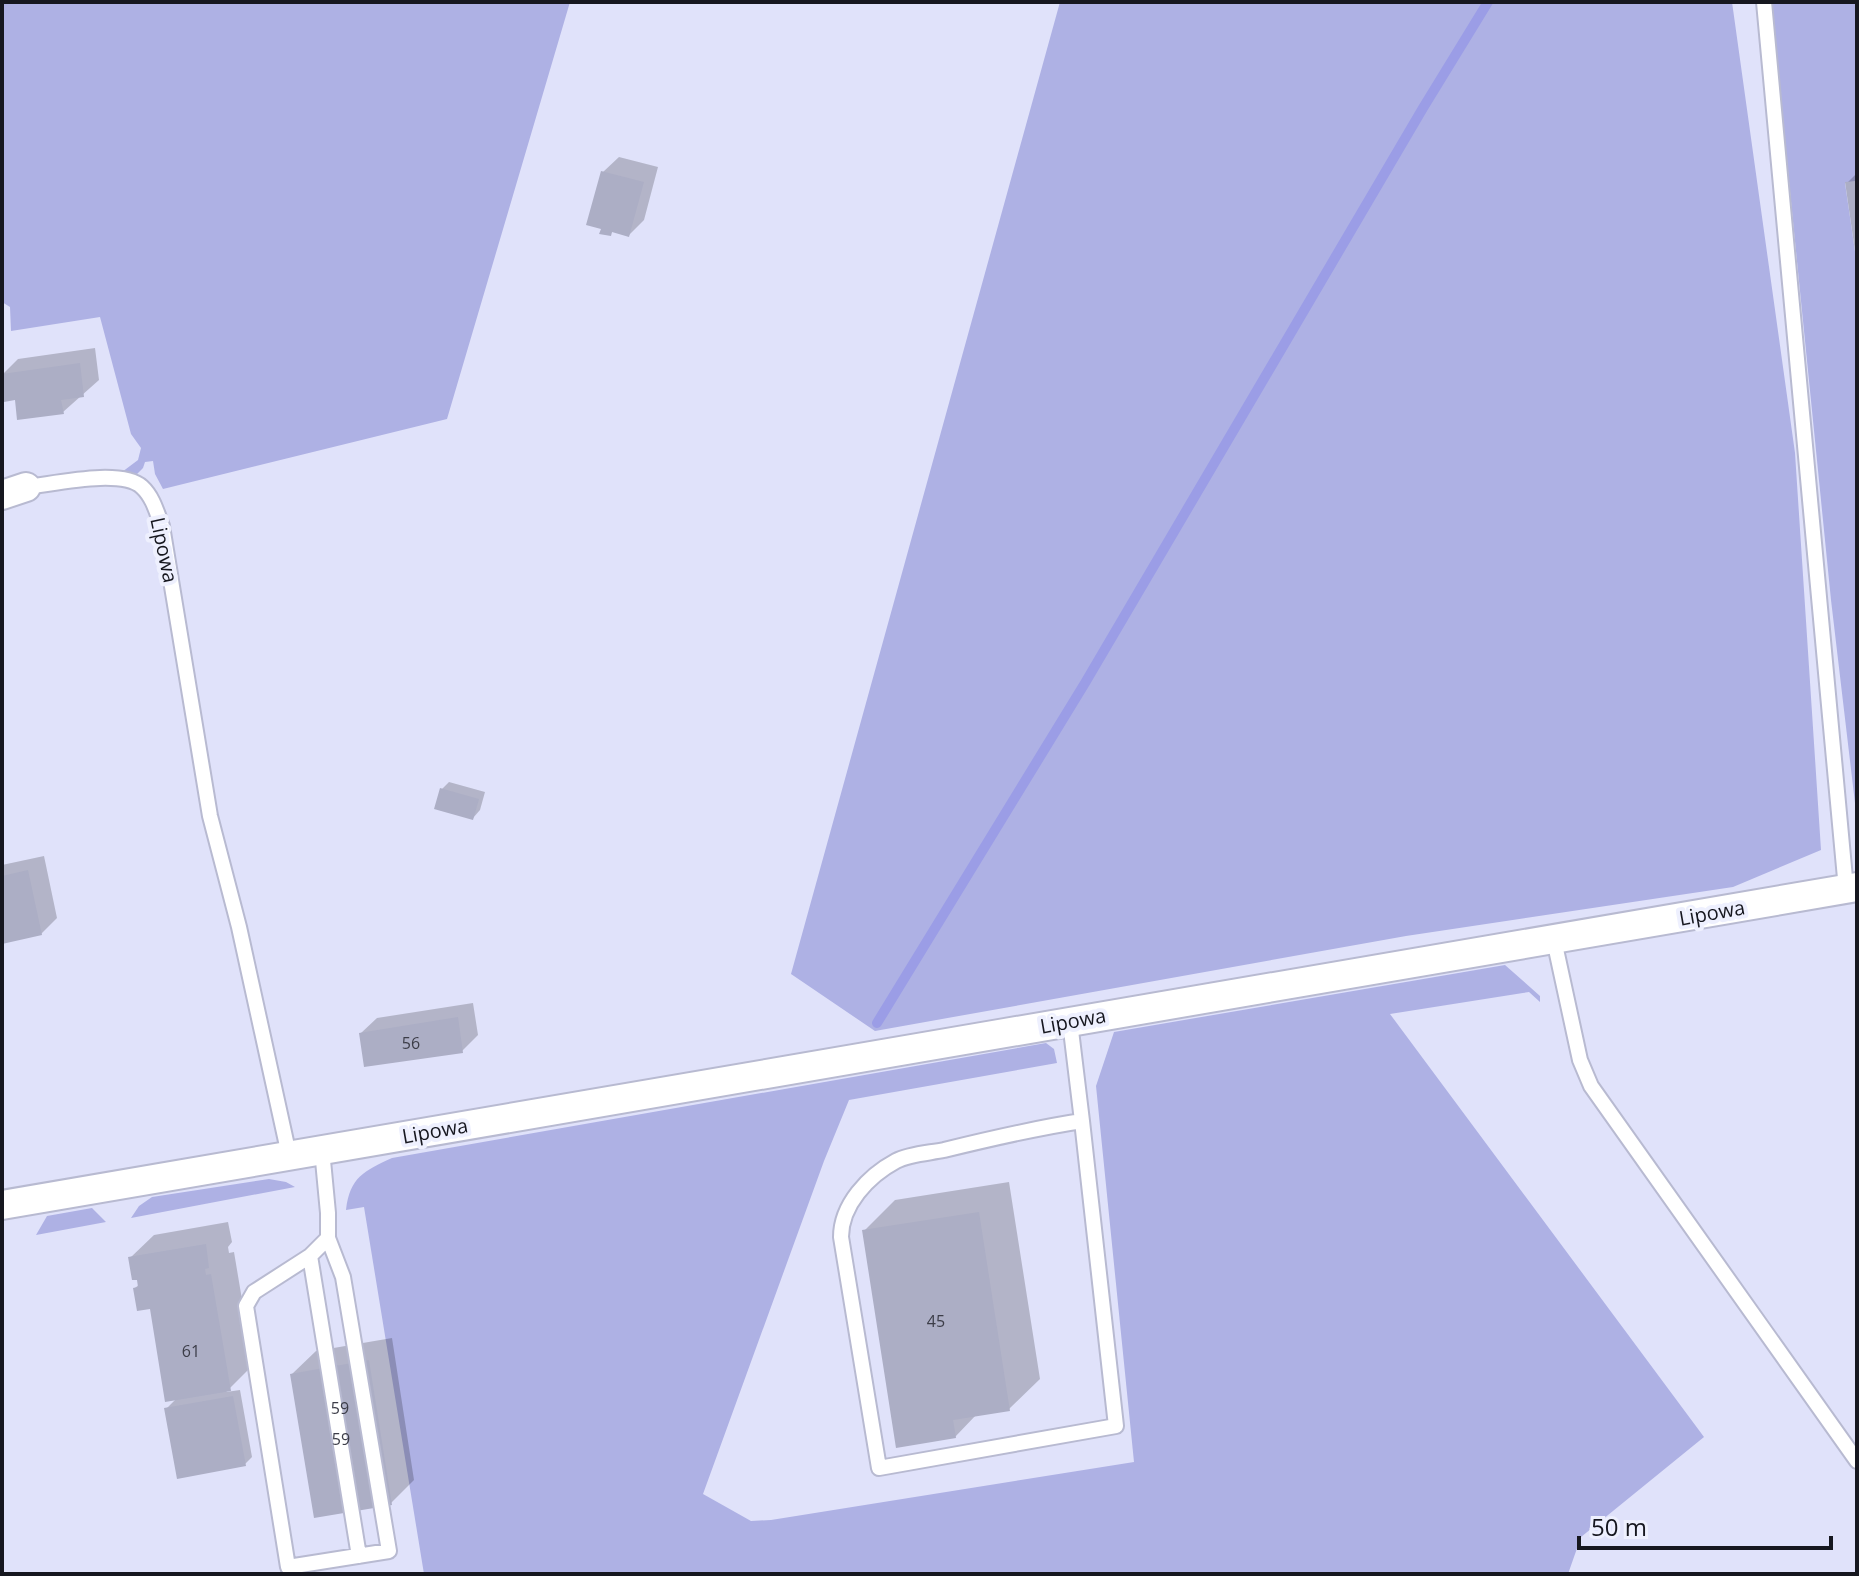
<svg xmlns="http://www.w3.org/2000/svg" width="1859" height="1576" font-family="'Open Sans',sans-serif">
  <style>
    .green { fill: #aeb1e4 }
    .shadow { fill: #0003 }
    .lines { fill: none; stroke-linecap: round; stroke-linejoin: round }
    .stream { stroke: #9b9de6; stroke-width: 10 }
    .building { fill: #acaec5 }
    .lane-casing { stroke: #b8bad1; stroke-width: 18 }
    .street-casing { stroke: #b8bad1; stroke-width: 32 }
    .lane { stroke: #fff; stroke-width: 14 }
    .street { stroke: #fff; stroke-width: 28 }
    .labels { text-anchor: middle; stroke-width: 8; stroke-linejoin: round; paint-order: stroke }
    .number-label { font-size: 16px; fill: #3c3d48 }
    .street-label { font-size: 20px; fill: #16171f; stroke: #eef0fe }
  </style>
  <rect width="100%" height="100%" fill="#e0e2fa"/>
  <path class="green" d="M2,2H570L447,419L163,489L155,474L153,461L145,462L143,468L137,474L122,472L138,460L141,448L131,434L100,317L11,331L10,307L2,302Z
    M1060,2H1732L1795,453L1821,850L1733,887L1406,936L875,1031L791,974Z
    M1771,2H1857V181L1845,183L1857,265V820L1831,600Z
    M1505,965L1540,996V1002L1529,992L1390,1014L1704,1437L1581,1537L1568,1574H424L364,1207L346,1210C350,1177 364,1171 392,1158L1046,1043L1054,1049L1057,1063L849,1100L824,1161L703,1494L751,1521L771,1520L1134,1462L1096,1086L1114,1032Z
    M269,1179L286,1182L295,1187L131,1218L139,1206L152,1197Z
    M92,1208L106,1222L36,1235L47,1216Z"/>
  <path class="shadow" d="M619,157L658,167L644,220L629,235L614,230L610,234L603,228V172Z
    M1857,173V248L1847,183Z
    M95,348L99,380L63,412L17,398L2,375L18,359Z
    M449,782L485,792L480,810L473,818L442,789Z
    M44,856L57,918L41,934L2,942V865Z
    M473,1003L478,1035L462,1051L361,1033L377,1018Z
    M1009,1182L1040,1379L1009,1409L977,1414L955,1437L864,1231L895,1200Z
    M228,1222L232,1242L228,1247L229,1253L234,1252L253,1365L226,1392L240,1390L252,1457L245,1464L166,1409L177,1398L152,1306L135,1288L140,1284L130,1258L154,1235Z
    M392,1338L414,1480L391,1503L292,1374L316,1351Z"/>
  <g class="lines">
    <path class="stream" d="M877,1023L1085,683L1423,108L1488,2"/>
  </g>
  <path class="building" d="M601,171L644,182L629,237L612,232L611,236L599,234L601,229L586,225Z
    M1857,181V251H1855L1845,182Z
    M80,363L84,397L61,400L64,414L17,420L15,400L4,402L2,374Z
    M440,788L479,799L473,820L434,809Z
    M28,870L42,935L2,944V876Z
    M458,1017L463,1053L364,1067L359,1033Z
    M979,1212L1010,1411L953,1420L956,1438L896,1448L862,1230Z
    M206,1244L209,1268L205,1269L206,1275L211,1274L231,1391L165,1402L150,1309L137,1311L133,1288L138,1287L137,1280H132L128,1257Z
    M369,1360L392,1505L314,1518L290,1374Z
    M233,1396L246,1466L177,1479L164,1408Z"/>
  <g class="lines">
    <defs>
      <path id="lane" d="M1764,2L1846,889
        M26,487C54,484 121,468 142,487C153,497 157,513 162,526L210,816L239,927L289,1155
        M1554,940L1580,1060L1591,1086L1857,1461
        M1070,1022L1082,1121
        M1082,1121L1116,1426L879,1468L841,1237C841,1205 868,1176 896,1161C909,1154 929,1153 944,1150C989,1139 1035,1128 1082,1121Z
        M322,1150L328,1213V1238L310,1256L254,1292L246,1306L288,1567L389,1551L343,1277L328,1238
        M310,1256L359,1556"/>
      <path id="street" d="M2,495L26,487
        M2,1205L1857,887"/>
    </defs>
    <use href="#lane" class="lane-casing"/>
    <use href="#street" class="street-casing"/>
    <use href="#lane" class="lane"/>
    <use href="#street" class="street"/>
  </g>
  <g class="labels">
    <g class="number-label">
      <text x="411" y="1049">56</text>
      <text x="936" y="1327">45</text>
      <text x="191" y="1357">61</text>
      <text x="340" y="1414">59</text>
      <text x="341" y="1445">59</text>
    </g>
    <g class="street-label">
      <text transform="translate(164 550) rotate(78)" y="7">Lipowa</text>
      <text transform="translate(1712 913) rotate(-10)" y="7">Lipowa</text>
      <text transform="translate(1073 1021) rotate(-10)" y="7">Lipowa</text>
      <text transform="translate(435 1131) rotate(-10)" y="7">Lipowa</text>
    </g>
  </g>
  <rect width="1859" height="1576" fill="none" stroke="#16171f" stroke-width="8"/>
  <path d="M1579 1536v12h252v-12" fill="none" stroke="#16171f" stroke-width="4"/>
  <text x="1591" y="1536" font-size="24" fill="#16171f" stroke="#eef0fe" stroke-width="6" paint-order="stroke">50 m</text>
</svg>
